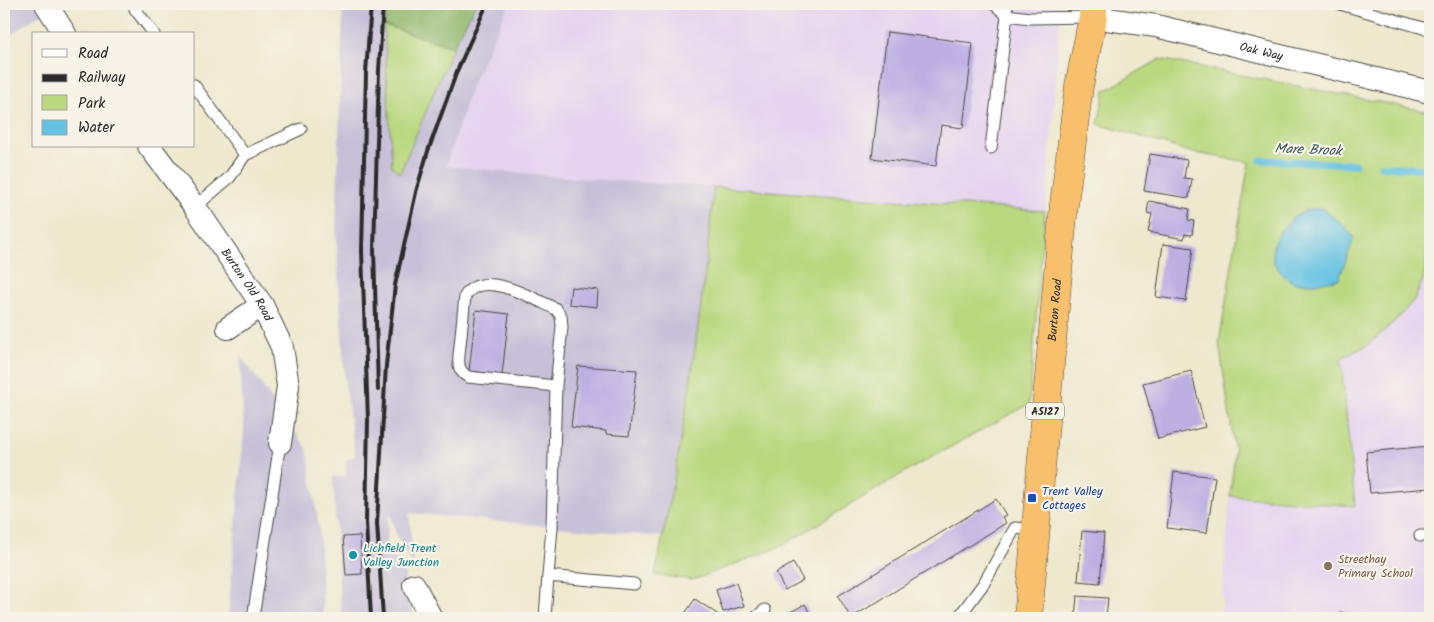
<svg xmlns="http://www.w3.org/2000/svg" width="1434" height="622" font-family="Kalam,sans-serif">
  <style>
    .built { fill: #e5d3f0 }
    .industrial { fill: #c7c0d8 }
    .green { fill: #b9d87f; stroke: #728255 }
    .forest { fill: #92b86e; stroke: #5e724c }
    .water { fill: #65c2e3; stroke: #487687 }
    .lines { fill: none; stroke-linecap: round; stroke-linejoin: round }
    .stream { stroke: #65c2e3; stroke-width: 7 }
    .building { fill: #beafe3 }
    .service-casing { stroke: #484743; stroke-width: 13 }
    .minor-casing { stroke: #484743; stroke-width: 24 }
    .trunk-casing { stroke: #484743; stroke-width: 29 }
    .service { stroke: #fff; stroke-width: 11 }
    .minor { stroke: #fff; stroke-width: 22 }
    .trunk { stroke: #f8bf6c; stroke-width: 28 }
    .rail { stroke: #2b2b2b; stroke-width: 4 }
    .transit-dot { fill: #1a4fb4; stroke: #f7f3e8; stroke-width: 2 }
    .culture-dot { fill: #0f9aa8; stroke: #f7f3e8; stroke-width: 2 }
    .education-dot { fill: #8d6e63; stroke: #f7f3e8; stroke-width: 2 }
    .labels { text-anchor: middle; stroke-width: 4.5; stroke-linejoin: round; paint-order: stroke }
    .shield { fill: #f7f3e8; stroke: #686764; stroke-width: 1 }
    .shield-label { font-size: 11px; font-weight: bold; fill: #2b2b2b }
    .street-label { font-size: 12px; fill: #2b2b2b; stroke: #f7f3e8 }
    .transit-label { font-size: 12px; fill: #164399; stroke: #f7f3e8; text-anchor: start }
    .culture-label { font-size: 12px; fill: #0d838f; stroke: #f7f3e8; text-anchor: start }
    .education-label { font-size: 12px; fill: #785e54; stroke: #f7f3e8; text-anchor: start }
    .water-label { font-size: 14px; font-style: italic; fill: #3c5862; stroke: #f7f3e8 }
  </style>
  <rect width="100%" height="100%" fill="#f7f3e8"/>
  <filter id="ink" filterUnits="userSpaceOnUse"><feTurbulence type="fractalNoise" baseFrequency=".02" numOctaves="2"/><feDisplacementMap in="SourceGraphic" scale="10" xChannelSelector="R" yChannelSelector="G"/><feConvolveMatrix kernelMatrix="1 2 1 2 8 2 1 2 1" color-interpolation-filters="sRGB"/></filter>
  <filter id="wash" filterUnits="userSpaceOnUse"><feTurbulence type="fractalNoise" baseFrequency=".0096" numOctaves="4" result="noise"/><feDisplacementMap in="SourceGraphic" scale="20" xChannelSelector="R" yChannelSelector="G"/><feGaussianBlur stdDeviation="1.12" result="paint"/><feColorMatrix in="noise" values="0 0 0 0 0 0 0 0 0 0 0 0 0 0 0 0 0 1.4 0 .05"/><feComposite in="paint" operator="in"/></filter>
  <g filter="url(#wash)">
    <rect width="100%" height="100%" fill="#eee8cd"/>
    <path class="built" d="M509,4H1062L1045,211L576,178L446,166L471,87Z
      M1430,234V618H1221L1230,496L1355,506L1341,357L1368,345L1424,277Z"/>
    <path class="industrial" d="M4,4H58L33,19L4,40Z
      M343,4H509L471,87L446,166L576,178L714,187L706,274L697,338L663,537L409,513L414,567L397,537L391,516L388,515L387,542L405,576L407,598L415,618H341L333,477L346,476L345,461L355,456L345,383L336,234Z
      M240,355L307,448L319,528L323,618H228L244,430Z"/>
    <path class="green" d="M384,25L453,47L400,173L392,166Z
      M1160,59L1430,112V234L1424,277L1415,299L1395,321L1368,345L1341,358L1355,506L1230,496L1235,452L1219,343L1249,162L1194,153L1098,124L1105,91Z
      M714,187L1045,211L1029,404L905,472L780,547L693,580L655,575C682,447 702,317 714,187Z"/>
    <path class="forest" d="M387,4H476L453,47L384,25Z"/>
    <path class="water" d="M1321,208L1340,222L1354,238L1339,279L1318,283H1294L1283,275L1273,262V245L1281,230L1294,217L1309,209Z"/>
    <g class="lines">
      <path class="stream" d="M1261,160L1355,164
        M1381,166L1430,169"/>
    </g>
    <g id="blocks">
      <path class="building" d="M887,32L973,43L963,128L941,125L936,166L872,158Z
        M1150,154L1187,160L1184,178L1192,179L1189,198L1144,191Z
        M1149,201L1190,209L1188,220L1194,221L1192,235L1185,234L1184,239L1148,232L1152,214L1147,213Z
        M1163,244L1193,248L1186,301L1156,297Z
        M571,287L598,290L597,307L569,304Z
        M476,310L509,314L502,375L469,371Z
        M578,366L637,370L629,436L606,434V431L571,427Z
        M1191,371L1205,427L1158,439L1143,383Z
        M1430,446V488L1370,493L1366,452Z
        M1174,472L1215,477L1207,533L1167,528Z
        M996,499L1006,515L1002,517L1006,523L851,618L838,596Z
        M1082,531L1104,533L1100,583L1078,581Z
        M360,536L362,574L346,575L343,537Z
        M793,563L803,580L785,590L776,573Z
        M736,583L744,606L723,612L716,590Z
        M1077,596L1108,598L1106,618H1075Z
        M695,599L723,618H682Z
        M805,604L812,618H780Z
        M1340,612L1363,618H1338Z"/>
    </g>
  </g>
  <g filter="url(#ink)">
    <use href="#blocks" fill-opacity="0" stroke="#484743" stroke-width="1"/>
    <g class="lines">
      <defs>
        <path id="service" d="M994,4L1007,15L1030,18L1093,17
          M1340,4L1430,30
          M135,9L154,34
          M194,85L245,155L230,177L195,207
          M991,148L1007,15L1006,4
          M245,155L301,129
          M1420,536H1430
          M548,576L552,527L556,386L562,327L561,316L556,309C534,299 482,268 465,296L459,355C458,366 459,371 468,377L556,386
          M253,618L280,443
          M545,618L548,576L634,584
          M755,618L765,610
          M958,618L984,583L1015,528L1035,530"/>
        <g id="minor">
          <path d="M46,4L65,34"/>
          <path id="s1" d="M1093,17L1156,26L1430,92"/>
          <path id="s2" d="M149,146L195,207L262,305L282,347L288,386L280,443"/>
          <path d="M228,328L262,305"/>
          <path d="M414,585L431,618"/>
        </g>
        <g id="trunk">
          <path id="s3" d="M1028,618L1064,204L1079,86L1093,17V4"/>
        </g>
      </defs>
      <use href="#service" class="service-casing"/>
      <use href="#minor" class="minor-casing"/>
      <use href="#trunk" class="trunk-casing"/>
      <use href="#service" class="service"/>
      <use href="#minor" class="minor"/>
      <use href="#trunk" class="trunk"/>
      <path class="rail" d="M4,9L12,4
        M378,390L374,250L379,70L383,4
        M371,618L366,523L368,420L362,251L366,73L371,4
        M383,618L377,523L386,365L395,285L417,188L428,151L457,71L487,4"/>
    </g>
  </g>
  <rect class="transit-dot" x="1027" y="493" width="10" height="10" rx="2.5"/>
  <circle class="culture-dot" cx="353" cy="555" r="5"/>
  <circle class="education-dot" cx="1328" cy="566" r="5"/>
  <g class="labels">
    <rect class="shield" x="1026" y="402.5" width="38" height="17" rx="4"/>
    <g class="shield-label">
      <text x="1045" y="415">A5127</text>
    </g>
    <g class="street-label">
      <text dy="4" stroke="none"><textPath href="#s1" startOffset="172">Oak Way</textPath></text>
      <text dy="4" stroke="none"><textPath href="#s2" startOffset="170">Burton Old Road</textPath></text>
      <text dy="4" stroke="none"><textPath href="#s3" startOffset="309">Burton Road</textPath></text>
    </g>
    <g class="transit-label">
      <text x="1042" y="495">Trent Valley<tspan x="1042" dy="14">Cottages</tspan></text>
    </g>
    <g class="culture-label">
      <text x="363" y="552">Lichfield Trent<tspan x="363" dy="14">Valley Junction</tspan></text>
    </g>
    <g class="education-label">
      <text x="1338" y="563">Streethay<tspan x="1338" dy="14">Primary School</tspan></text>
    </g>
    <g class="water-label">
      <text transform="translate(1308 149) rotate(2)" y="5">Mare Brook</text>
    </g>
  </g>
  <rect width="1434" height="622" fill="none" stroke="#f7f3e8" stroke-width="20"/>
  <rect x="32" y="32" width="162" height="115" fill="#f7f3e8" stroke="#a5a39c"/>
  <rect x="42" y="49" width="25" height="8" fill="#ffffff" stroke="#a5a39c"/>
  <text x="78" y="58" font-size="15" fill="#2b2b2b">Road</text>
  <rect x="42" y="74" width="25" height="8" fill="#2b2b2b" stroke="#a5a39c"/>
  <text x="78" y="82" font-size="15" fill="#2b2b2b">Railway</text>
  <rect x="42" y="95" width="25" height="15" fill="#b9d87f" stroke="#a5a39c"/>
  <text x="78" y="108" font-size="15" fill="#2b2b2b">Park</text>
  <rect x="42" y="120" width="25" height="15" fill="#65c2e3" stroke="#a5a39c"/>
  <text x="78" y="132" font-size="15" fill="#2b2b2b">Water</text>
</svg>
